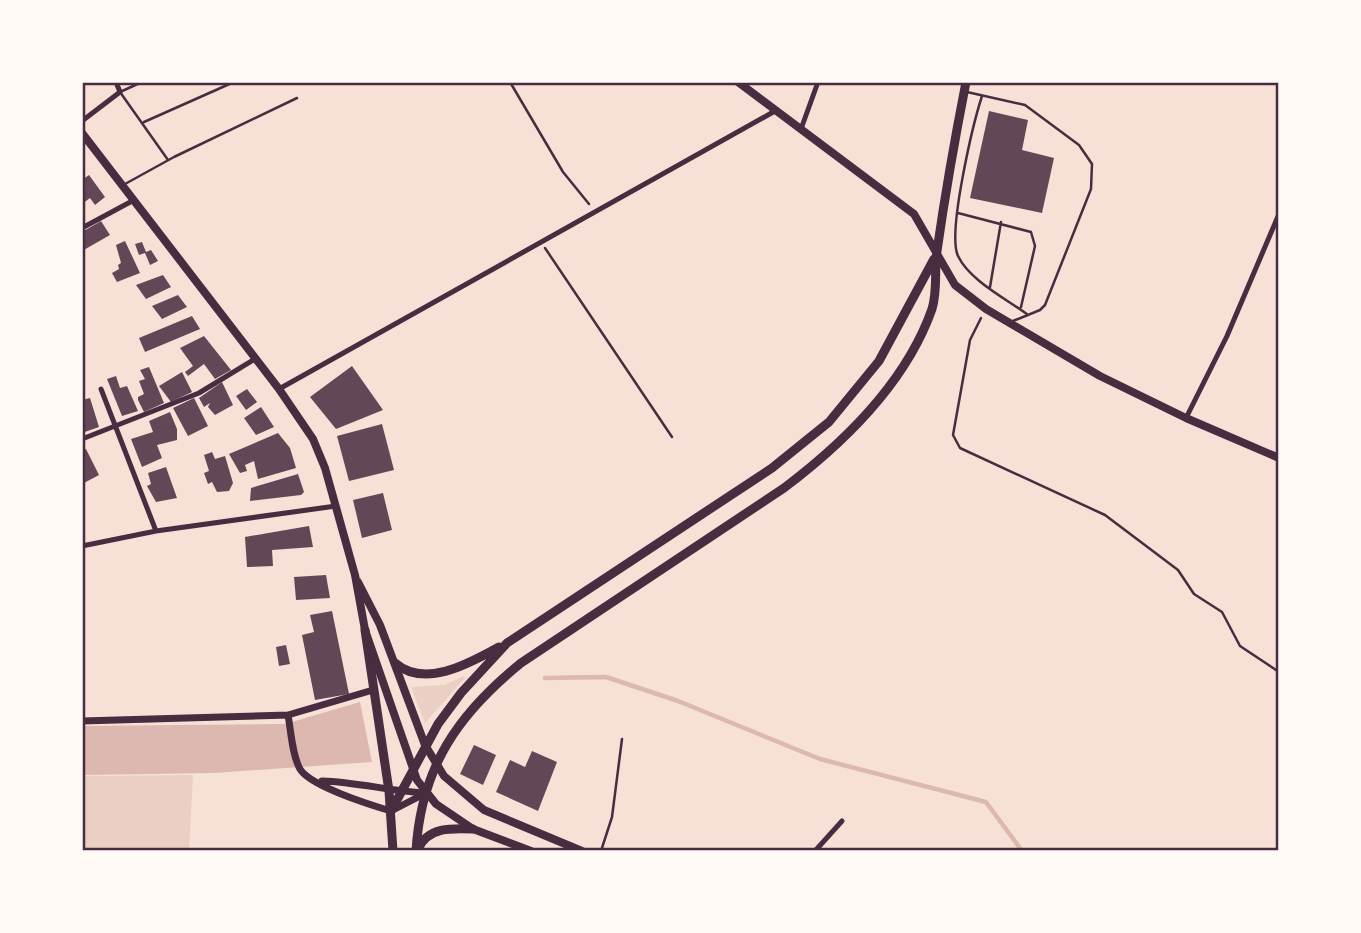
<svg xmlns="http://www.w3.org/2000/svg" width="1361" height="933" font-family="'Noto Serif',serif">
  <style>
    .green { fill: #ebcfc5 }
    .water { fill: #dcb8b0 }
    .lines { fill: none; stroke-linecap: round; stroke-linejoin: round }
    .stream { stroke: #dcb8b0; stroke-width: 4.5 }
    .building { fill: #644757 }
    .path { stroke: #4a2c40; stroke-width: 2.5 }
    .service { stroke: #4a2c40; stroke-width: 2.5 }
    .minor { stroke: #4a2c40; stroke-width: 5 }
    .tertiary { stroke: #4a2c40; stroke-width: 7 }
    .secondary { stroke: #4a2c40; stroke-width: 8 }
    .primary { stroke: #4a2c40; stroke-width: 9 }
    .neatline { fill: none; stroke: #4a2c40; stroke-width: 2.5 }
  </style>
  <rect width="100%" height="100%" fill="#f7e1d7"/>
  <path class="green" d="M464,676L465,678L425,723L411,687L444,685Z
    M193,775L189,851H82V776Z"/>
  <path class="water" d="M360,702L372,762L214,773L82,775V726L285,724Z"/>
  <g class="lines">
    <path class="stream" d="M545,678L606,677L678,701L820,759L986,802L1022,851"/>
  </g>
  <path class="building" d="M989,111L1028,120L1022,150L1054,158L1042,213L970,198Z
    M89,175L105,197L95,205L90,198L82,204V180Z
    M101,221L110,235L82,251V232Z
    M125,241L140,273L117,282L112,273L119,269L118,265L121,263L116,245Z
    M142,242L146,252L151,250L158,261L150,265L145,253L139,255L135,244Z
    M163,275L171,287L146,299L136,285Z
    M178,295L187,307L162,319L152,306Z
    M192,316L200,329L145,352L139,338Z
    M204,336L231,370L215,379L204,364L188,376L185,372L193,366L180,348Z
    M352,366L383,410L336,429L310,397Z
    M149,367L164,403L144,412L138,400V397L144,394L139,381L145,379L140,370Z
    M182,372L192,392L171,402L159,386Z
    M116,376L120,388L127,386L138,411L122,416L107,379Z
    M222,382L233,405L215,415L208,407L210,403L204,407L199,398Z
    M247,389L257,402L246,410L236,396Z
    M90,398L99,427L82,433V400Z
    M194,398L208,426L188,436L173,408Z
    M261,407L274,427L256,435L244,418Z
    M170,412L177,429V440L157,445L162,458L142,467L131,439L153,432L149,421Z
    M382,424L394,470L349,481L337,436Z
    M278,433L290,448L296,468L258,479L254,461L245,465L247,471L240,473L229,454Z
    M86,449L99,475L82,484V450Z
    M212,452L215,459L225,456L233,483L229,491L217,492L212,482L208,484L204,473L209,471L204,455Z
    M166,467L177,498L156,502L147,486L151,484L148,473Z
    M298,474L304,492L301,495L250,501L251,488Z
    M383,493L392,530L362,538L353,500Z
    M309,526L313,547L272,550L273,566L247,567L245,537Z
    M326,575L330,598L296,600L294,577Z
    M332,611L349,694L315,700L302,635L314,632L310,615Z
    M286,645L290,664L279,666L276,647Z
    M474,745L496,755L483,785L460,774Z
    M532,751L557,762L538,811L496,792L510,760L525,767Z"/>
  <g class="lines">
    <path class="path" d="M510,82L563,172L589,204
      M545,248L672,437
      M981,318L970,340L953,435L960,448L1105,515L1178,570L1194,594L1222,612L1240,646L1279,672"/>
    <path class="service" d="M142,82L120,92L168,160
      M967,92L1025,105L1079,145L1092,164L1091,189L1045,305L1040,310L1013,321
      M982,96C973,124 947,233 958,256C970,281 1007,299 1028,315
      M144,122L234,82
      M125,184L174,157L297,98
      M958,213L1031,232L1035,246L1021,307
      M990,287L1001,222
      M601,851L612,817L622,739"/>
    <path class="minor" d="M82,121L120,92L116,82
      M801,129L818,82
      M82,228L134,200
      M101,389L156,531
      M279,389L775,111
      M1186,418L1227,336L1279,214
      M82,439L199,393L255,359
      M82,546L156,531L336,506
      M815,851L842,821"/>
    <path class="tertiary" d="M288,715C291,731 292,755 300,769C310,786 371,805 391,811L426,793
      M82,721L288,715L373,690
      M322,781C356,782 390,791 424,793"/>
    <path class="secondary" d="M738,82L914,214L955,285L986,309L1100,376L1186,418L1279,458
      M82,133L279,389L313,439L325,468L355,575L365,630L417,780L436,804L473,829L531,851
      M358,582L380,625L425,745L444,776L484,810L582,851"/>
    <path class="primary" d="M365,630L389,791L393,851
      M395,663C425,689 470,663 499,647
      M391,811L438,724L461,693L507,643L772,468L829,422L879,361L934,259
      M418,849C428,827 451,828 473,829
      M416,851C421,767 458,714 521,663L784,488C845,442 906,383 932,309C938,290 934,270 937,251C945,195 955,138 966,82"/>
  </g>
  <rect width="1361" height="933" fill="none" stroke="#fffaf5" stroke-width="168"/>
  <rect x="84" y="84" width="1193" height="765" class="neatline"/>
</svg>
